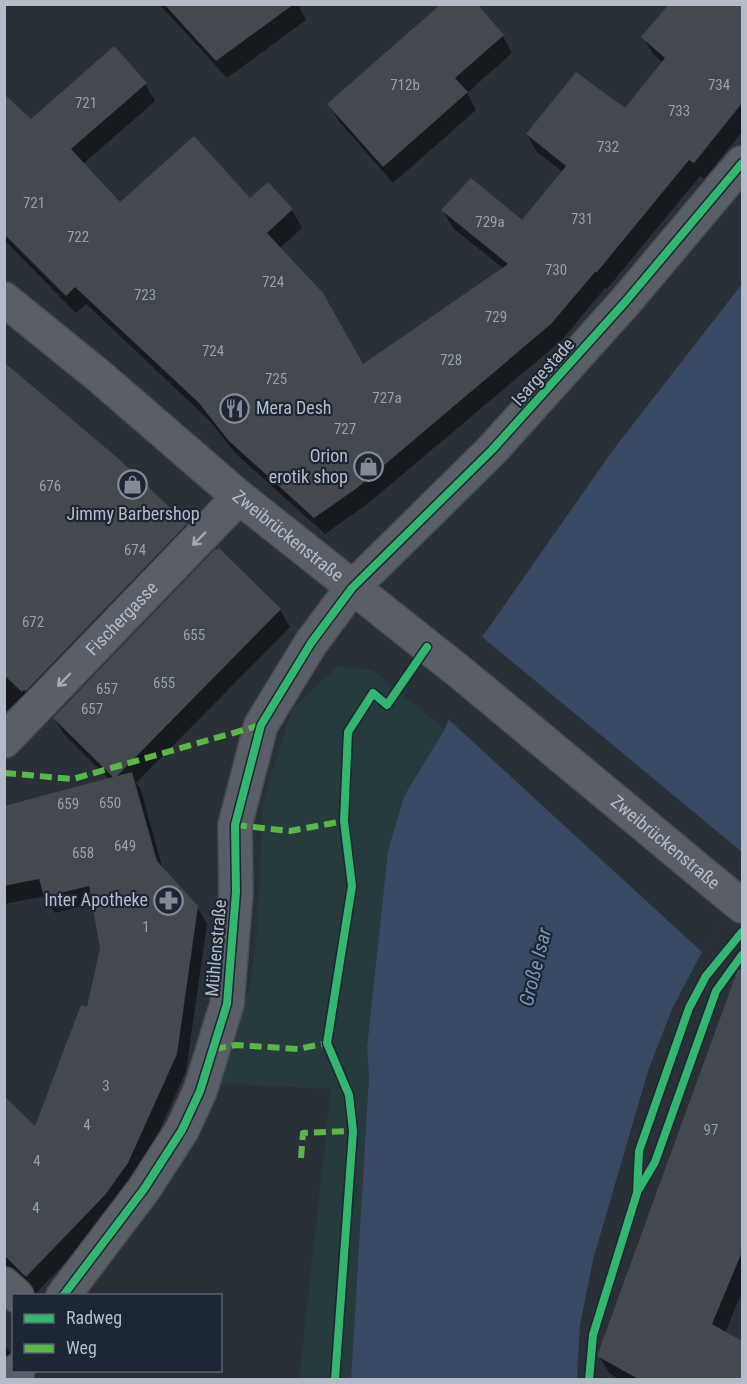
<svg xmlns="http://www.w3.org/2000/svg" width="747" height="1384" font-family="'Roboto Condensed',sans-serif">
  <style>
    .green { fill: #273a3e }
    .water { fill: #384963 }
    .pier { fill: #2a3038 }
    .shadow { fill: #0007 }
    .building { fill: #444950 }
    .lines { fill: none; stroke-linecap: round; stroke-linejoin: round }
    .minor-casing { stroke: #484c53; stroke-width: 36 }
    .tertiary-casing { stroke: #484c53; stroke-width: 36 }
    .minor { stroke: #5a5e66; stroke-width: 33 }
    .tertiary { stroke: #5a5e66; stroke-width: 33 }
    .quiet { stroke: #58b947; stroke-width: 6; stroke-dasharray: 12 6; stroke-linecap: butt }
    .cycleway-casing { stroke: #1d2633; stroke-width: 11 }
    .cycleway { stroke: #33b770; stroke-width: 8 }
    .oneway { stroke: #a2a9b5 }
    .labels { text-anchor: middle; stroke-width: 4.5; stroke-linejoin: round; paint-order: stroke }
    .number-label { font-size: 15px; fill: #989fab }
    .street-label { font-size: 18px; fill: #b4bcc9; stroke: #1d2633 }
    .poi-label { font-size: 18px; fill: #b4bcc9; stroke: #1d2633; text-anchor: end }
    .water-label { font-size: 20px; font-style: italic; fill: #7c92b1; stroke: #1d2633 }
  </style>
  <rect width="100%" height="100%" fill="#2a3038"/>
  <path class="green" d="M338,666L372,670L445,729L404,796L388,852L367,1047L369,1076L351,1379H299L331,1089L208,1083L236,1024L250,984L257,931L263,801L292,709Z"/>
  <path class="water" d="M742,284V891L702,952L672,1009L648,1071L593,1260L580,1325L577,1379L351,1380L369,1076L367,1047L388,851L404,796L445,729L480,640L613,450Z"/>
  <path class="pier" d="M481,636L742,852V891L702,952L447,718L471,654Z"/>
  <path class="shadow" d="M159,4H298L306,20L227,78Z
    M440,4H475L503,36L512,53L467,93L476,110L393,183L339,121L329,105L441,6Z
    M702,4H742V132L704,179L700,176L607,289L605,288L561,341L366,505L325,534L235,453L210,421L86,304L76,313L4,240V96L31,121L145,84L155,101L83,164L120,204L250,201L268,184L292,210L302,228L279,249L363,366L504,269L453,228L443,211L522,222L563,172L537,152L527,135L625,110L663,63L653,54L643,37Z
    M4,362L119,461L186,525L195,541L32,707L22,697L4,713Z
    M219,550L280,610L290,627L136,783L141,790L163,870L197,907L207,924L186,1071L137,1180L114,1212L35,1294L28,1287L4,1285V1098L35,1129L88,1009L102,948L93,903L55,913L45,896L4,904V807L110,780L64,734L54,718Z
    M729,999L742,1009V1291L725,1333L742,1343V1380H620L609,1373L599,1356Z
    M4,1343L11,1354L4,1361Z"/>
  <path class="building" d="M164,4H294L216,61Z
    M441,4H477L504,35L455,78L468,92L383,167L327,104Z
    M669,4H742V103L694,163L689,160L597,272H595L551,324L357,488L314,518L228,440L199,403L75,287L66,296L4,234V94L31,119L114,46L147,83L71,149L120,202L194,136L250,198L268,182L293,209L267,233L323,293L363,364L508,264L441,210L471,178L522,220L566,166L526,134L576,72L625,108L665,58L641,37Z
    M4,362L120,460L187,524L26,691L24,690L22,692L4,675Z
    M219,548L281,609L117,776L132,772L157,861L198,906L177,1054L128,1163L105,1195L26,1277L4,1255V1096L35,1126L81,1005L87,1007L100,948L89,886L44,897L39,879L4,886V806L113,777L53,718L215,549L217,550Z
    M738,969L742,970V1252L712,1324L742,1341V1380H640L597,1356Z"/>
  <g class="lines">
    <defs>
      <g id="minor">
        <path id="s1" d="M4,741L239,497"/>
        <path d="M4,1284L17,1296"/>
        <path d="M63,1296L144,1189L182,1130L200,1091L227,1004L236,892L235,825L261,725L311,643L352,588L492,450L626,301L742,163"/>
        <path d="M16,1380L18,1370"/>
      </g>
      <g id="tertiary">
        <path id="s2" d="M4,299L99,376L239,497L461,673L742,906"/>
      </g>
    </defs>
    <use href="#minor" class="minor-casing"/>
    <use href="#tertiary" class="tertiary-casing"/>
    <use href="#minor" class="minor"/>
    <use href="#tertiary" class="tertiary"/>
    <path class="quiet" d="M4,773L73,779L261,725
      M235,825L290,831L344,821
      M214,1049L236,1045L298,1049L327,1043
      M301,1158L303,1133L353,1131"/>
    <defs>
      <path id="cycleway" d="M639,1189L655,1162L716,991L742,955
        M63,1296L144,1189L182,1130L200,1091L227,1004L236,892L235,825L261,725L311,643L352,588L492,450L626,301L742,163
        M335,1380L353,1131L349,1095L327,1043L352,886L344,821L348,732L373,693L387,705L427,647
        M589,1380L593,1335L637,1193L639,1151L689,1008L706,976L742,932"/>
    </defs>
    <use href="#cycleway" class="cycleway-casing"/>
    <use href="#cycleway" class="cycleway"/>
  </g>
  <defs><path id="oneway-shaft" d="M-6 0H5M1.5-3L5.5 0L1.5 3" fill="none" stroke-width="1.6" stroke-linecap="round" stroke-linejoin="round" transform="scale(1.5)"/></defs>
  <g class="oneway">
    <use href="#oneway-shaft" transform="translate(199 539) rotate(134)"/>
    <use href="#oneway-shaft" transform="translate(64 680) rotate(134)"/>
  </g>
  <defs>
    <symbol id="restaurant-ring" viewBox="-11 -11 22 22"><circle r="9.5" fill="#1d2633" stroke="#848b96" stroke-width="1.5"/><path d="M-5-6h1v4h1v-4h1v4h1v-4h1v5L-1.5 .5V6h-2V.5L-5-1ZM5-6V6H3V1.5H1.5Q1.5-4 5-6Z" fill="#848b96"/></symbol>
    <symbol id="shop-ring" viewBox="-11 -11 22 22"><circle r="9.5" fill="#1d2633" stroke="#848b96" stroke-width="1.5"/><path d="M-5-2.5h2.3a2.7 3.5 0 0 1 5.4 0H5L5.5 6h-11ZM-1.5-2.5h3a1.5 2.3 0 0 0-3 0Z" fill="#848b96"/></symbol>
    <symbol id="pharmacy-ring" viewBox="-11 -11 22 22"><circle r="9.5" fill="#1d2633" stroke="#848b96" stroke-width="1.5"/><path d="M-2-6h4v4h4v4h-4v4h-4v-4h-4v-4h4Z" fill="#848b96"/></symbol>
  </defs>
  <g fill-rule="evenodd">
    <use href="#restaurant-ring" x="218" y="392" width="33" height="33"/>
    <use href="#shop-ring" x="352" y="450" width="33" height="33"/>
    <use href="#shop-ring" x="116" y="468" width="33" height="33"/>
    <use href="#pharmacy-ring" x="152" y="884" width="33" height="33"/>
  </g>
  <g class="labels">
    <g class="number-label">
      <text x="405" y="90">712b</text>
      <text x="719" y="90">734</text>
      <text x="86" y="108">721</text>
      <text x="679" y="116">733</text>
      <text x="608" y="152">732</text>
      <text x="34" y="208">721</text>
      <text x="582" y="224">731</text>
      <text x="490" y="227">729a</text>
      <text x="78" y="242">722</text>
      <text x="556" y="275">730</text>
      <text x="273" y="287">724</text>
      <text x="145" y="300">723</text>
      <text x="496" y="322">729</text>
      <text x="213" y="356">724</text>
      <text x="451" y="365">728</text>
      <text x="276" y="384">725</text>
      <text x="387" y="403">727a</text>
      <text x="345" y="434">727</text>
      <text x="50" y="491">676</text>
      <text x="135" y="555">674</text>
      <text x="33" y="627">672</text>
      <text x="194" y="640">655</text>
      <text x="164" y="688">655</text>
      <text x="107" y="694">657</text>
      <text x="92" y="714">657</text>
      <text x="110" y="808">650</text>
      <text x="68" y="809">659</text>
      <text x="125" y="851">649</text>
      <text x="83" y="858">658</text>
      <text x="146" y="932">1</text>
      <text x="106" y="1091">3</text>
      <text x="87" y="1130">4</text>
      <text x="711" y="1135">97</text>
      <text x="37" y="1166">4</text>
      <text x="36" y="1213">4</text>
    </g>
    <g class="street-label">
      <text transform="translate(543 372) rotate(-48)" y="6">Isargestade</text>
      <text dy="6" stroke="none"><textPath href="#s2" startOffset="370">Zweibrückenstraße</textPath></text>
      <text dy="6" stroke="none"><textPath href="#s1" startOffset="170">Fischergasse</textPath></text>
      <text dy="6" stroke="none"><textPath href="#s2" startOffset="856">Zweibrückenstraße</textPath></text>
      <text transform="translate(216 948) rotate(-85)" y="6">Mühlenstraße</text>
    </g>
    <g class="poi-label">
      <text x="256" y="414" text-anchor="start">Mera Desh</text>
      <text x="348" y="462">Orion<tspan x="348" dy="21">erotik shop</tspan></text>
      <text x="133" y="520" text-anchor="middle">Jimmy Barbershop</text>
      <text x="148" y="906">Inter Apotheke</text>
    </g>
    <g class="water-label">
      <text transform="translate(535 967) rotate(-76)" y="7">Große Isar</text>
    </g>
  </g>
  <rect width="747" height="1384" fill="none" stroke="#b4bcc9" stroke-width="12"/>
  <rect x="12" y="1294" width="210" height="78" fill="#1d2633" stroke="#59626f" stroke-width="1.5"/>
  <rect x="24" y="1314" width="30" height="9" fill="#33b770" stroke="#59626f" stroke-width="1.5"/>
  <text x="66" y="1324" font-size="18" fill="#b4bcc9">Radweg</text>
  <rect x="24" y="1344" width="30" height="9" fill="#58b947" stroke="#59626f" stroke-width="1.5"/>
  <text x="66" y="1354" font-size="18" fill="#b4bcc9">Weg</text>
</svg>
